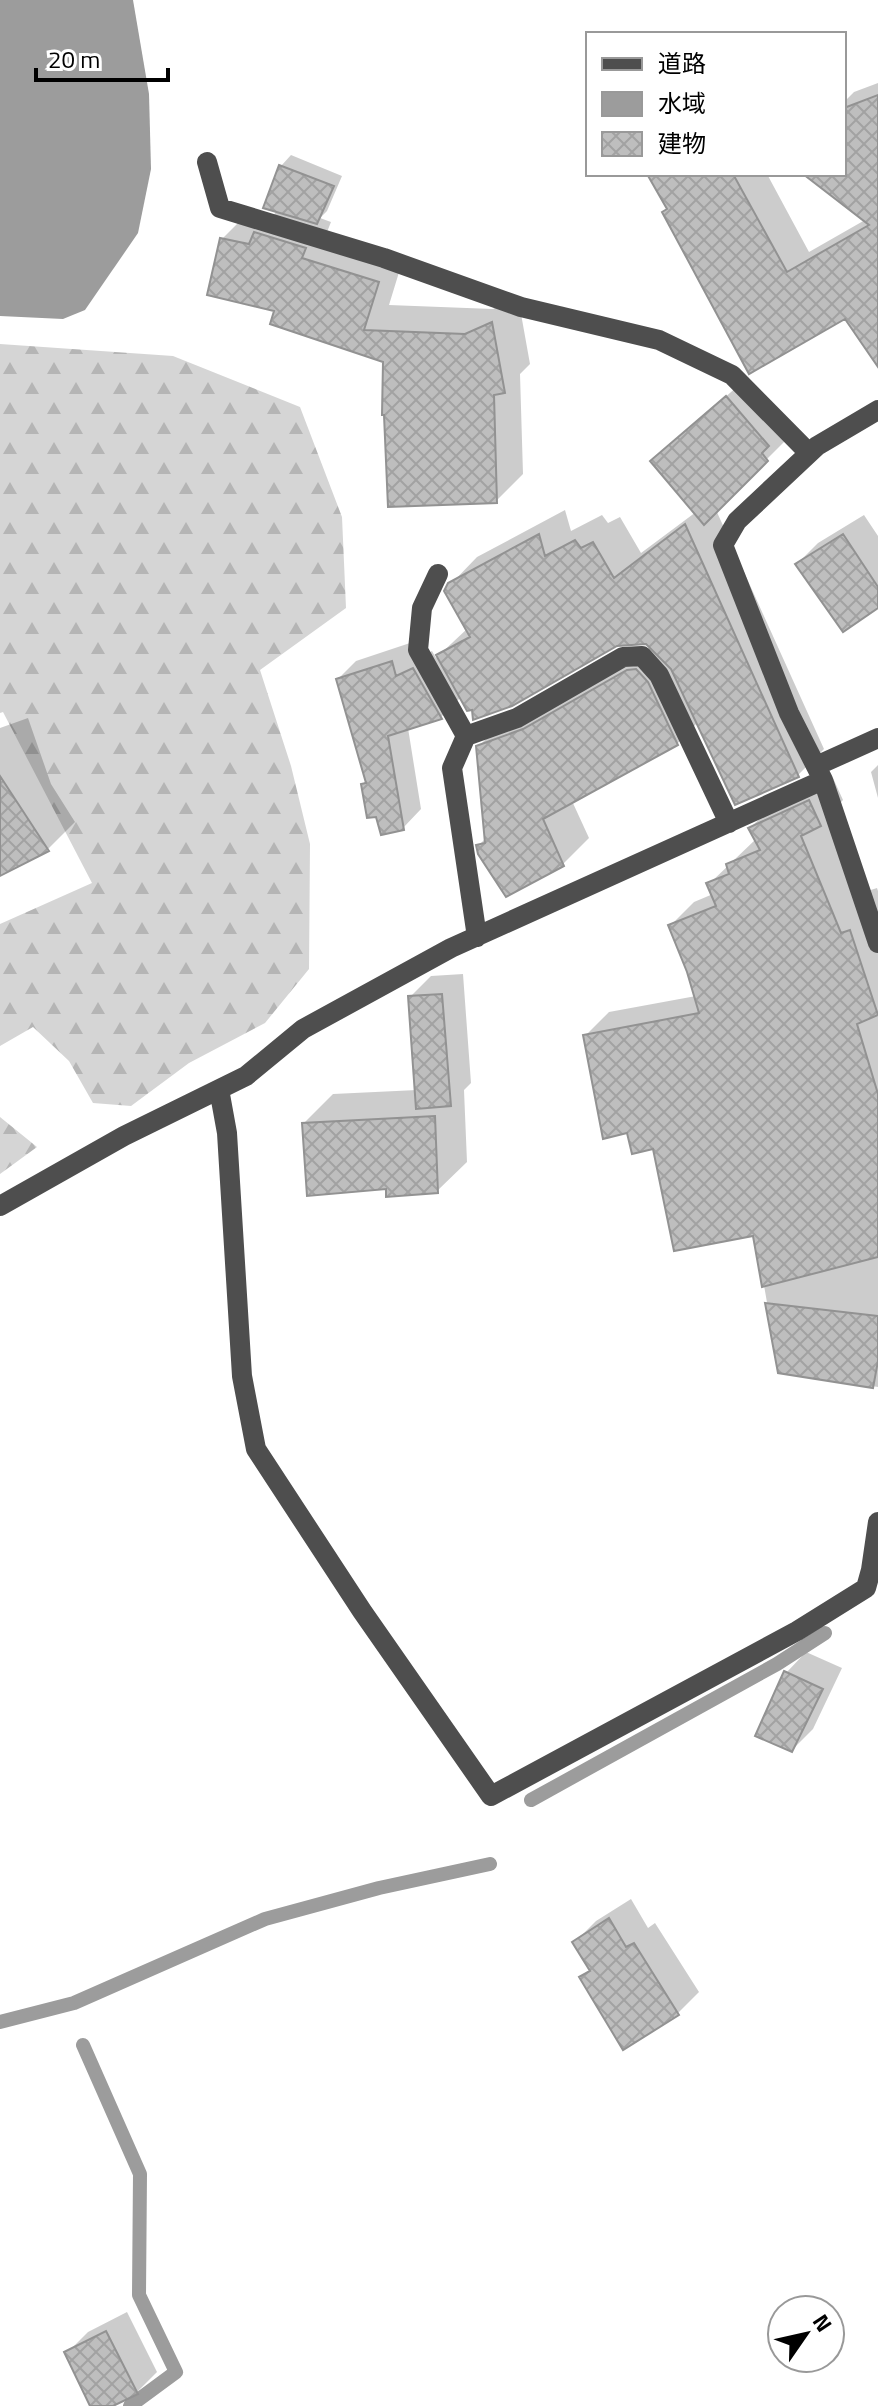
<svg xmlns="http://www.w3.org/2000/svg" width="878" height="2406" font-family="'Titillium Web','Noto Sans JP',sans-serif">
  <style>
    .forest { fill: url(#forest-firs) }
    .water { fill: #9c9c9c }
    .shadow { fill: #0003 }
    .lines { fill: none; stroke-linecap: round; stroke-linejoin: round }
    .stream { stroke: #9c9c9c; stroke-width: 14 }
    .building { fill: url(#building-cross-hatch); stroke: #929292; stroke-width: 2 }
    .minor { stroke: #4e4e4e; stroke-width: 20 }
  </style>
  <defs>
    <pattern id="forest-firs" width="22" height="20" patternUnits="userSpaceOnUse" patternTransform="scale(2)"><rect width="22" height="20" fill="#d5d5d5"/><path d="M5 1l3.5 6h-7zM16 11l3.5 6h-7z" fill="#b5b5b5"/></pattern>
    <pattern id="building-cross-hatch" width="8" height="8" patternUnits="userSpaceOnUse" patternTransform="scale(2)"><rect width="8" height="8" fill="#bebebe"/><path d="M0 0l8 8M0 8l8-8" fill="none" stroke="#a2a2a2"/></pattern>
  </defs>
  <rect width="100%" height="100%" fill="#fff"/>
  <path class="forest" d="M0,344L173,356L300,407L342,517L346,608L260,670L291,766L310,844L309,969L265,1023L189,1063L131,1106L93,1103L69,1061L33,1027L0,1046V924L92,883L3,712L0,713Z
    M0,1117L37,1147L0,1174Z"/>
  <path class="water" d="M0,0H133L149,94L151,169L138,233L85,310L63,319L0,316Z"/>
  <path class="shadow" d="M878,83V363L846,316L669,209L649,174H767L809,252L865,220L806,174H844V102L854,92Z
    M291,155L342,176L327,211L320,218L331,222L327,232L404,256L389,305L493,309L518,297L530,364L520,374L523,474L496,501L385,360L276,309L222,239L248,213L271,218L278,210L281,166Z
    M748,377L787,439L716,510L824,749L798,775L698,722L677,744L572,801L589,838L563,864L479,845L487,837L478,747L504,721L551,704L652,646L647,642L616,644L473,707L461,697L441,717L408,728L421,809L403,828L363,784L367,780L338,679L356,661L410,643L415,660L432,651L436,658L468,628L450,585L477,557L565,510L571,531L602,515L608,523L620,517L641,553L696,512L653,461Z
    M864,515L878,536V606L797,564L818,543Z
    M28,718L51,784L75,822L48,849L0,874V728Z
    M878,765V798L871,772Z
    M833,778L843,800L826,818L858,894L877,888L878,891V1387L779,1371L755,1234L655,1147L585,1036L609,1012L696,996L671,925L694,902L713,894L709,884L756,839L750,828L774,805Z
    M463,974L471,1083L464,1090L467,1162L437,1191L388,1187L304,1123L333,1094L417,1090L410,997L431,976Z
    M806,1652L842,1668L813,1729L792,1750L786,1673Z
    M631,1899L648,1928L655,1923L699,1992L678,2013L623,2047L581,1977L591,1968L575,1942L596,1921Z
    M127,2312L157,2372L137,2392L108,2406H92L67,2353L88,2332Z"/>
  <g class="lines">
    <path class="stream" d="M531,1800L777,1664L825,1633
      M0,2022L74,2003L265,1919L379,1888L490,1864
      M83,2045L140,2174L139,2295L176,2372L130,2406"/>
  </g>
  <path class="building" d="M878,95V367L845,319L749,374L662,212L667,209L647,174H733L787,272L869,225L803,174H844V108Z
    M279,165L334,186L317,224L263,208Z
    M254,232L306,248L302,258L379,282L364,330L465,334L492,322L505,393L494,395L497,503L388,507L384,415H382L383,362L270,324L274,311L207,295L220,238L249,244Z
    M726,396L769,446L762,453L768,461L704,525L650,461Z
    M685,524L799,777L735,805L671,669L646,644L617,646L512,706L473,720L472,710L467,711L436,655L470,637L444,591L448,583L539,534L545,556L575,540L581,548L593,542L614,578Z
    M843,534L878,587V608L843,632L795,564Z
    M392,661L396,676L413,668L442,719L388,736L404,830L381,835L376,817L367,818L361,784L366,783L336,679Z
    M636,669L648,682L678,745L543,819L564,866L506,897L478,854L476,845L485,843L476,746L523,729L627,670Z
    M0,776L49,851L0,876Z
    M809,800L821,826L801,836L841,933L850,930L878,1015L857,1024L878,1094V1257L762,1287L753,1236L674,1251L653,1149L632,1154L627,1133L603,1139L583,1035L699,1013L687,972L668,925L716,906L706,883L729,874L726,864L760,850L748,828Z
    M442,994L451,1106L416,1109L408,996Z
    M435,1116L438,1193L386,1197V1189L307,1196L302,1123Z
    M765,1303L878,1316V1361L873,1388L778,1373Z
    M784,1671L823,1689L792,1752L755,1736Z
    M609,1918L626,1947L634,1943L679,2015L623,2050L579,1977L590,1971L572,1942Z
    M106,2331L138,2394L113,2406H90L64,2352Z"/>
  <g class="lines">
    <path class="minor" d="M207,162L220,208L384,258L521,307L659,340L732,375L809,453
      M878,410L817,446L737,521L723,545L789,713L823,780L878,943
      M438,574L422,608L418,650L466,736L452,768L477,937
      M466,736L517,718L623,657L642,656L659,675L729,823
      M816,766L878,738
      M219,1089L227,1133L242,1376L256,1449L362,1611L491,1796L797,1631L866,1588L871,1570L878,1522
      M0,1206L124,1136L246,1076L303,1029L451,948L823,780"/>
  </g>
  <rect x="586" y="32" width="260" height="144" fill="#ffffff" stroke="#999999" stroke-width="2"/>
  <rect x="602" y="58" width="40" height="12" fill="#4e4e4e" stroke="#999999" stroke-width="2"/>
  <text x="658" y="72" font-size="24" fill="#000000">道路</text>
  <rect x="602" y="92" width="40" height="24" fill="#9c9c9c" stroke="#999999" stroke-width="2"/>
  <text x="658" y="112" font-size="24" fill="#000000">水域</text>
  <rect x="602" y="132" width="40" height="24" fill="url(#building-cross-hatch)" stroke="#999999" stroke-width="2"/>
  <text x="658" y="152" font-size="24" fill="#000000">建物</text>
  <g transform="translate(806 2334) rotate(56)"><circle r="38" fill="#ffffff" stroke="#999999" stroke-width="2"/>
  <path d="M0-6L14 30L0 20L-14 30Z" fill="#000000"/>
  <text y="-12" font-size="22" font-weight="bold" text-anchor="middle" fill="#000000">N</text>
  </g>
  <path d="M36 68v12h132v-12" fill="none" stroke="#000000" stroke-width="4"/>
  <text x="48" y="68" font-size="24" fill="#000000" stroke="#ffffff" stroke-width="6" paint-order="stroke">20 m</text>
</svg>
